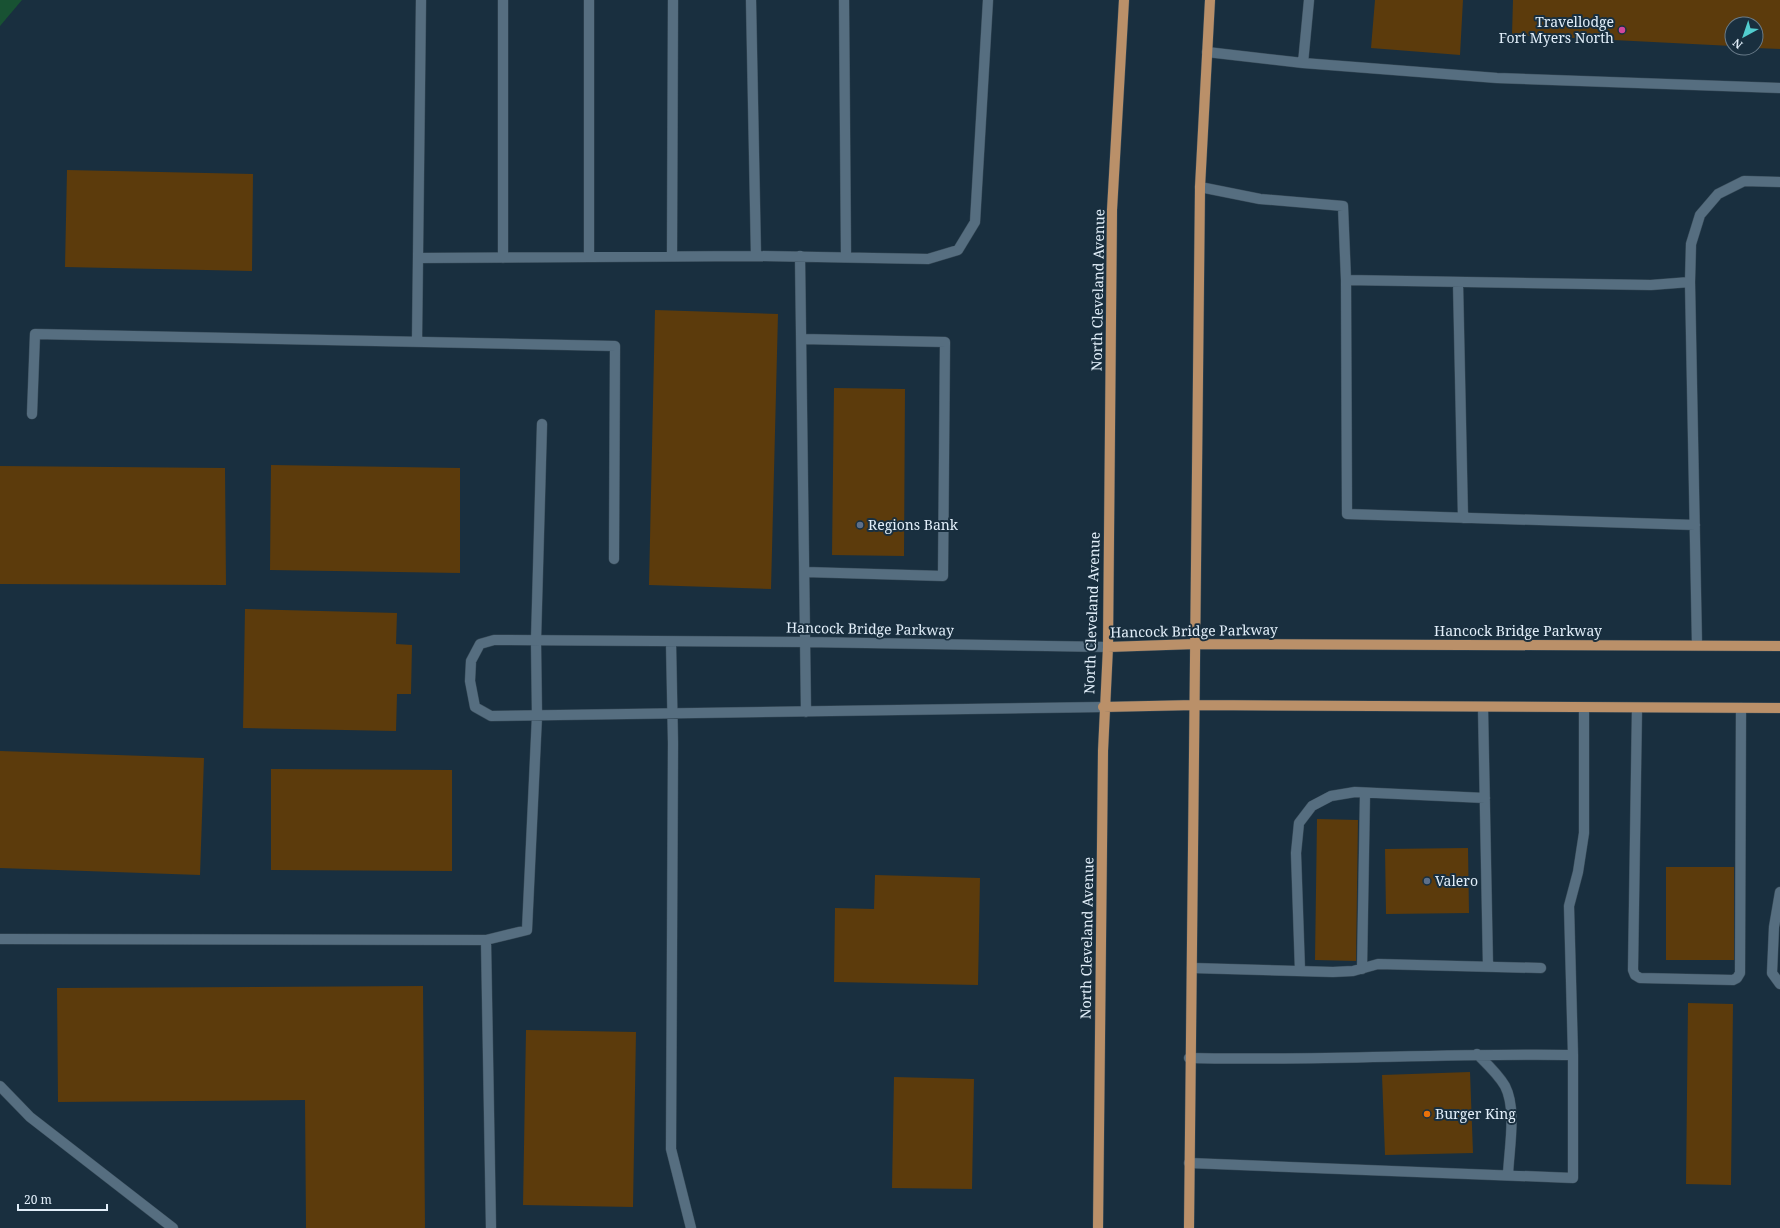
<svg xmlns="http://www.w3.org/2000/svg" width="1780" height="1228" font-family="'Noto Serif',serif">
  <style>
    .green { fill: #185233 }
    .building { fill: #5c3b0c }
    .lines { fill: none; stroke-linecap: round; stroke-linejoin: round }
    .minor-casing { stroke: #384b58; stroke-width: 11 }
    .major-casing { stroke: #384b58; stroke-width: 11 }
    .minor { stroke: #566e80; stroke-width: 10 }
    .major { stroke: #ba9069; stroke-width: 10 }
    .hotel-dot { fill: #d1479c; stroke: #192f3f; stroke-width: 1.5 }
    .service-dot { fill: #5c6f8a; stroke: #192f3f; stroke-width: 1.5 }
    .food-dot { fill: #e8710a; stroke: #192f3f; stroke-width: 1.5 }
    .labels { text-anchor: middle; stroke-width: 4; stroke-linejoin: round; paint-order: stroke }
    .poi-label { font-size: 14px; fill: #e1eef9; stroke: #192f3f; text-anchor: start }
    .street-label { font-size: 14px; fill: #e1eef9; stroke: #192f3f }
  </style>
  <rect width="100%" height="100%" fill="#192f3f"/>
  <path class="green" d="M0,0H22L0,26Z"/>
  <path class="building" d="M1375,0H1463L1460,55L1371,48Z
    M1513,0H1780V49L1756,48V24H1732V46L1512,35Z
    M67,170L253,174L252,271L65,267Z
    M655,310L778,314L771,589L649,585Z
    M834,388L905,389L904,556L832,555Z
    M271,465L460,468V573L270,570Z
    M0,466L225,468L226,585L0,584Z
    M245,609L397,613L396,644L412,645L411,694H397L396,731L243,728Z
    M0,751L204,758L200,875L0,868Z
    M271,769L452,770V871L271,870Z
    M1317,819L1358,820L1356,961L1315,960Z
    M1468,848L1469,913L1386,914L1385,849Z
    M1666,867H1734V960H1666Z
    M875,875L980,878L978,985L834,982L835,908L874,909Z
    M423,986L425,1228H306L305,1100L58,1102L57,988Z
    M1688,1003L1733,1004L1731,1185L1686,1184Z
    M526,1030L636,1032L633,1207L523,1205Z
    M1470,1072L1473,1153L1385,1155L1382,1075Z
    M894,1077L974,1079L972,1189L892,1188Z"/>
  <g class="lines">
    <defs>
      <path id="minor" d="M589,0V257
        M751,0L756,256
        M844,0L846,257
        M1207,52L1303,63L1497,78L1780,88
        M1303,63L1309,0
        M1200,187L1260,199L1343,206L1346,280L1651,285L1690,282
        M672,256L673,0
        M800,256L806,712
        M419,258L756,256L928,259L958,250L975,222L988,0
        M503,258V0
        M1346,280L1347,514L1695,525
        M1458,282L1463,518
        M802,339L945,342L943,576L805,572
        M417,342L421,0
        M32,414L35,334L615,346L614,559
        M671,642L673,743L671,1149L691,1228
        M1697,645L1690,282L1691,244L1700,215L1718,194L1744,181L1780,182
        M1103,707L491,716L475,707L470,681L471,661L480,644L494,640L806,642L1108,647
        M1483,707L1488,966
        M1637,708L1633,970L1635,975L1640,978L1733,980L1737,978L1740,973L1741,708
        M1780,892L1774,927L1772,973L1780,984
        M0,939L486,940L527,930L537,716L536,641L542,424
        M486,940L491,1228
        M1192,968L1333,972L1353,971L1378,964L1541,968
        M1362,969L1365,793
        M1300,971L1296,853L1299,823L1312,806L1331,796L1355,792L1485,798
        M1477,1054C1487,1064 1498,1074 1505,1086C1517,1109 1509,1149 1508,1175
        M1189,1058C1317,1061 1445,1053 1573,1055
        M0,1086L30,1117L173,1228
        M1189,1163L1573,1178V1055L1569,906L1578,872L1584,833V708"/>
      <path id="major" d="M1108,647L1195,644L1780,646
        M1103,707L1195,705L1780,708
        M1098,1228L1103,751L1108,647L1112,210L1124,0
        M1189,1228L1200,187L1210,0"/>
    </defs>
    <use href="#minor" class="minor-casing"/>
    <use href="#major" class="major-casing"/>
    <use href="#minor" class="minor"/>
    <use href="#major" class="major"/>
  </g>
  <circle class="hotel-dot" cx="1622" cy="30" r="4"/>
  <g class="service-dot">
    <circle cx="860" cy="525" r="4"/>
    <circle cx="1427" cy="881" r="4"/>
  </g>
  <circle class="food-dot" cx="1427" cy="1114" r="4"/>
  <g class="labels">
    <g class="poi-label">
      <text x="1614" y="27" text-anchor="end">Travellodge<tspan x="1614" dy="16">Fort Myers North</tspan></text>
      <text x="868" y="530">Regions Bank</text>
      <text x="1435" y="886">Valero</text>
      <text x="1435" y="1119">Burger King</text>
    </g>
    <g class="street-label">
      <text transform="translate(1098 290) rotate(-89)" y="5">North Cleveland Avenue</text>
      <text transform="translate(1092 613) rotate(-88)" y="5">North Cleveland Avenue</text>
      <text transform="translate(870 629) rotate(1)" y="5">Hancock Bridge Parkway</text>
      <text transform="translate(1194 631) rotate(-1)" y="5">Hancock Bridge Parkway</text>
      <text x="1518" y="636">Hancock Bridge Parkway</text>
      <text transform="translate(1087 938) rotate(-89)" y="5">North Cleveland Avenue</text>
    </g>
  </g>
  <g transform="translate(1744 36) rotate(220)"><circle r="19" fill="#192f3f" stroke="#697b89"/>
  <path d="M0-3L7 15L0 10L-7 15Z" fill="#52cdcf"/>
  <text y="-6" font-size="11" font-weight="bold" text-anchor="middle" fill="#e1eef9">N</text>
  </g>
  <path d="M18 1204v6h89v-6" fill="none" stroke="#e1eef9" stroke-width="2"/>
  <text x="24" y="1204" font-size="12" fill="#e1eef9" stroke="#192f3f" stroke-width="3" paint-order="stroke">20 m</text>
</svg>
